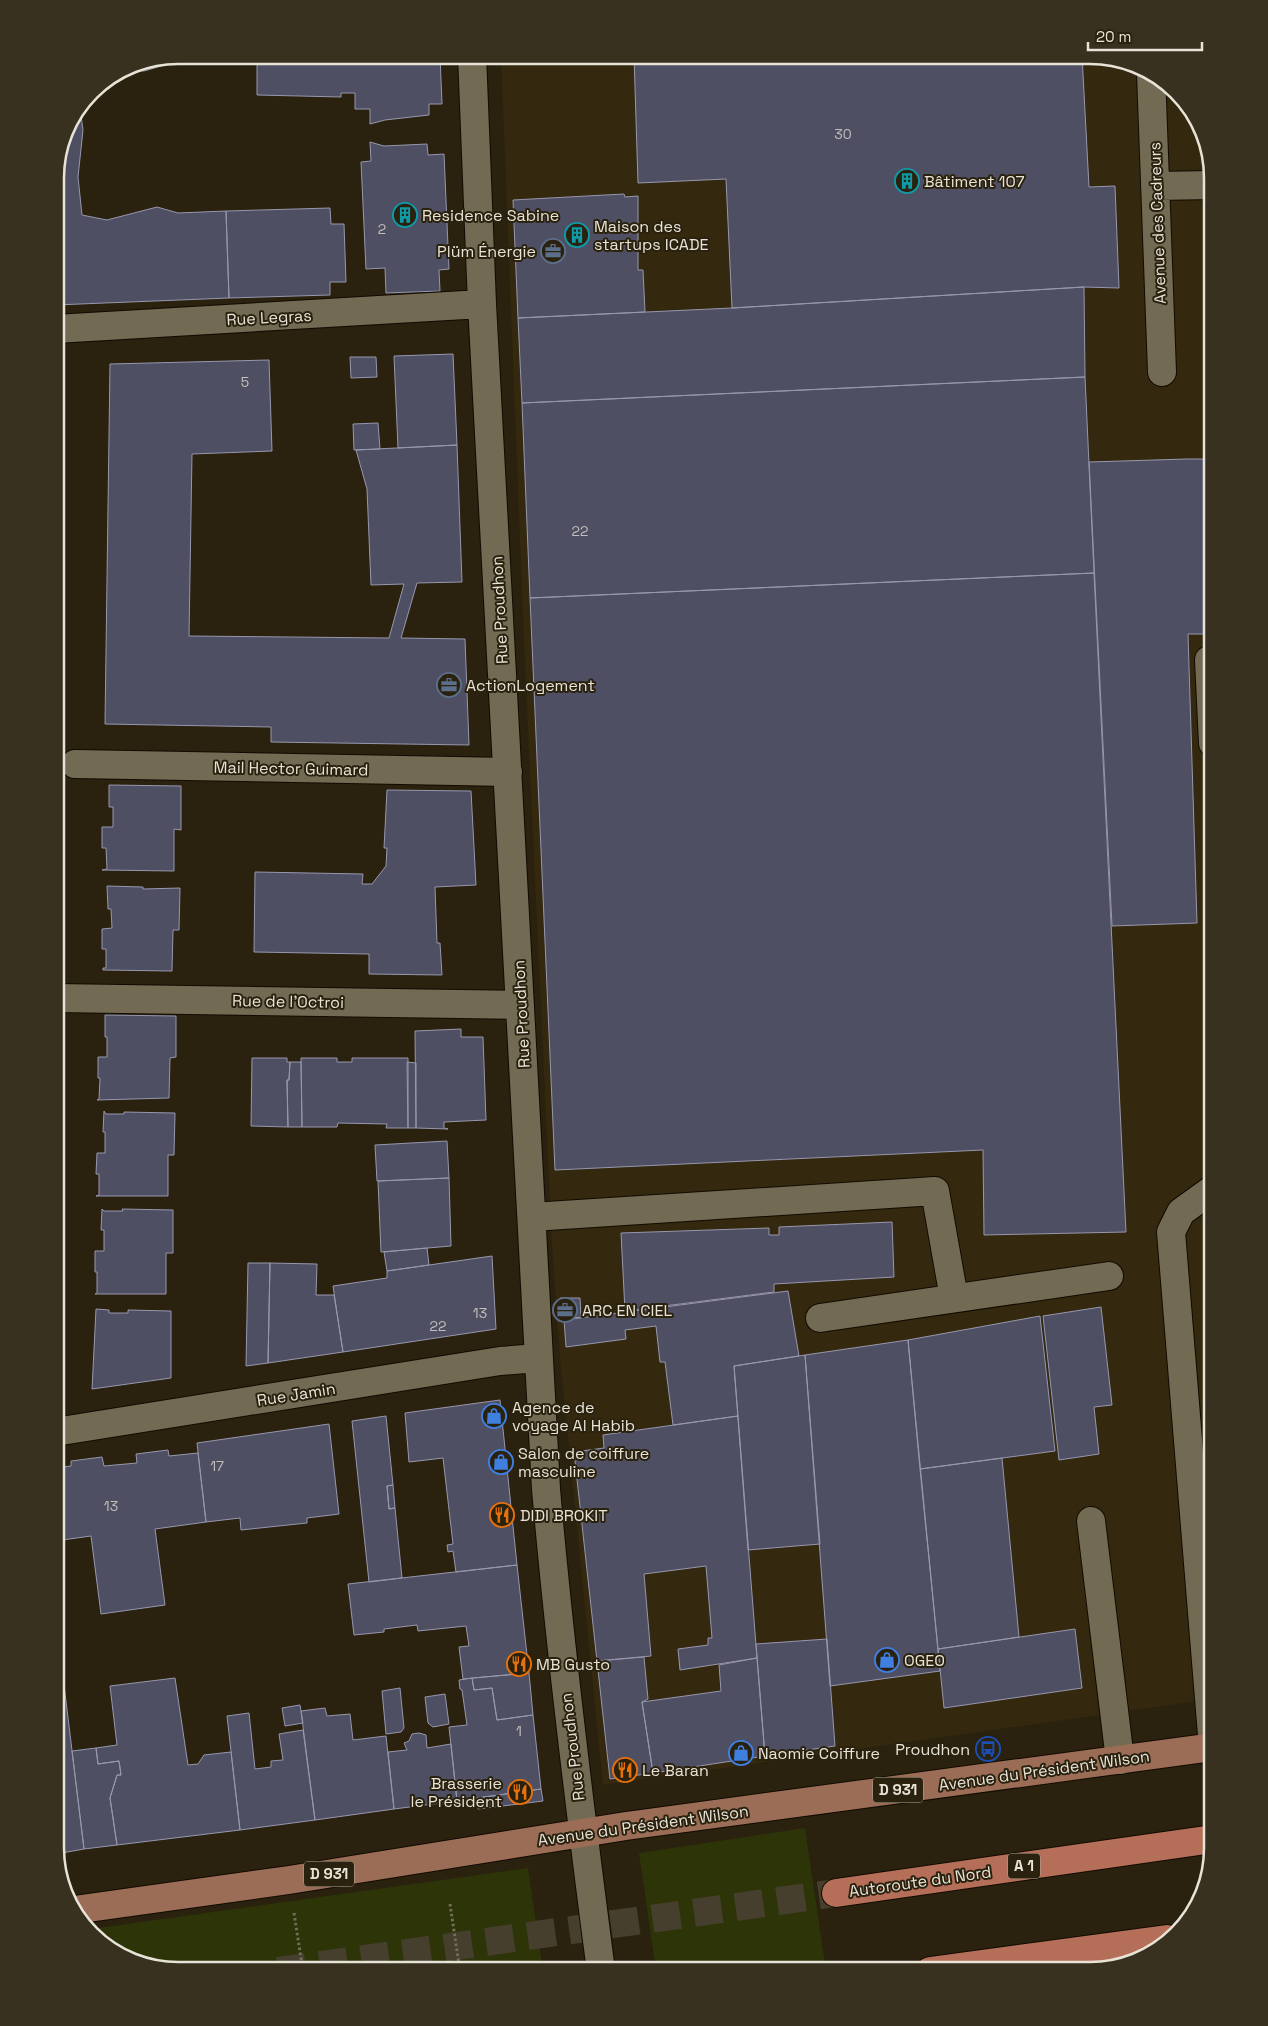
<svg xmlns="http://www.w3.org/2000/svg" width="1268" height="2026" font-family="'Space Grotesk',sans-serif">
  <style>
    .built { fill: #34290f }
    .green { fill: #2d3407 }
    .building { fill: #4f4f64; stroke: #9797ae }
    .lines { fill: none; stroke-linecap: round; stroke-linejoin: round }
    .highway-tunnel { stroke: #463f2d; stroke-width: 28; stroke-dasharray: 28 14; stroke-linecap: butt }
    .minor-casing { stroke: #120b00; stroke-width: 30 }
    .major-casing { stroke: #120b00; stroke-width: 30 }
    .highway-casing { stroke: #120b00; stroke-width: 30 }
    .path { stroke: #746d5d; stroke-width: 3; stroke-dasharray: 2.5 2.5; stroke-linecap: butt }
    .minor { stroke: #736a54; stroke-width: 28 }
    .major { stroke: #9b6d56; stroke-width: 28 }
    .highway { stroke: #b56f58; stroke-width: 28 }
    .labels { text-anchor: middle; stroke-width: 4; stroke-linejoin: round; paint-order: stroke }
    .number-label { font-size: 14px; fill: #c2beba }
    .shield { fill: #2a220f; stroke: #afa99b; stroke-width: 1 }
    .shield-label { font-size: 15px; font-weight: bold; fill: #e8e3d7 }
    .poi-label { font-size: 16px; fill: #e8e3d7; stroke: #2a220f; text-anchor: start }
    .street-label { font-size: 16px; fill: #e8e3d7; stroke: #2a220f }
    .rim { fill: none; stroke: #e8e3d7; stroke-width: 2.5 }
  </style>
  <rect width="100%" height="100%" fill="#2a220f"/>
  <path class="built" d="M501,55H1099L1159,76L1200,123L1213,178V1699L603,1785L560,1358L552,1243L524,641Z"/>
  <path class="green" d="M805,1828L826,1971H656L639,1853Z
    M528,1868L543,1971H170L110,1950L91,1929Z"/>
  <path class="building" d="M257,55H440L442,104H429V115L385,120L370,124V109H355V93H341V97L257,95Z
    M634,55H1082L1089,187L1115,186L1119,288L1084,287L732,308L726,179L638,183Z
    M161,58V66L144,71L123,70L131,64Z
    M80,108L83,130L78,177L82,215L107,220L157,207L178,213L226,211L229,298L55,305V170L64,131Z
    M370,142L384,146L427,144L428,155L444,154L449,269L439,270L440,291L386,293L385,268L366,269L361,162L371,161Z
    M624,194L625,197L638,196V270H643L645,312L518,318L513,200Z
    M330,208L331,224H344L346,282H330V295L229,298L226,211Z
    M1084,287L1085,377L522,403L518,318L732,308Z
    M453,354L457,445L398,448L394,356Z
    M350,357H376L377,377L351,378Z
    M269,360L272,451L192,454L189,636L389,638L404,584L371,585L367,489L356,450L457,445L462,582L417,583L401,638L465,639L469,745L271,742V727L105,724L110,364Z
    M1085,377L1094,573L530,598L522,403Z
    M55,411H63V424H55Z
    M378,423L380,449L354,450L353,424Z
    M1187,459H1213V634H1188L1197,923L1112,926L1089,462Z
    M55,516H62L61,534L55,533Z
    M55,533L61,534V548H55Z
    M1094,573L1126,1232L984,1235L983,1150L555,1170L530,598Z
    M55,587H61L60,595H55Z
    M55,633H60V645H55Z
    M55,674H59V685H55Z
    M55,685H59V698H55Z
    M109,785L181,786V830L174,829V871L102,870L107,869L106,848H102V827H113V807H109Z
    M55,786H57V831H55Z
    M387,790L471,791L476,885L435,887L437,943H440L442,975L369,974V954L254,952L255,872L363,874L362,884H372L386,866L387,848H384Z
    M107,886L143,887V889L180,888L179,930H173L172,971L103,970V968H106V949H102V929L112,928L111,909H108Z
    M105,1015L176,1016V1057L170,1058L169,1098L97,1100L99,1099L100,1078H98V1057H107V1037H105Z
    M461,1029V1037H483L486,1120L444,1122V1128L448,1129L416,1128L415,1031Z
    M252,1058H287V1062H290L289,1080H287L288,1127L251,1126Z
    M301,1058H337V1062H352V1058H408V1128H386L387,1124L338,1123L337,1127H302Z
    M290,1062H301L302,1127H288L287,1080H289Z
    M407,1062L416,1063V1128H408Z
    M104,1111L106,1114H124V1112L175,1113L174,1155H168V1196H96L99,1195V1174H96L97,1153H105V1132H103Z
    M447,1141L449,1178L377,1181L375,1145Z
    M449,1178L451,1246L381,1252L378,1181Z
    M102,1209L104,1211H123L122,1209L173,1210V1253H166V1294H95L97,1293V1272H95V1251H104V1230H101Z
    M892,1222L894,1277L774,1284V1292L625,1311L621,1233L769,1228V1235H779V1227Z
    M427,1248L429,1265L387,1271L384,1252Z
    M492,1256L496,1329L343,1352L333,1286L387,1278V1271Z
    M248,1263H270L268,1363L246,1366Z
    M270,1263L317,1264L316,1295H334L343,1352L268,1363Z
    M788,1291L799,1356L734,1366L738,1416L673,1425L665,1362H660L656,1326L625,1330L626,1339L566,1347L564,1320Z
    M560,1298H580L581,1317L560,1320Z
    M1101,1307L1112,1405L1094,1407L1099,1454L1059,1460L1043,1316Z
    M96,1309L109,1310V1313H128V1310L171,1311V1378L92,1389Z
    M1040,1316L1055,1451L920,1469L908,1340Z
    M908,1340L940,1671L830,1686L805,1355Z
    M805,1355L820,1544L748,1550L734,1366Z
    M500,1400L517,1565L456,1572L453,1551L448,1552L447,1545L453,1544L443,1458L409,1462L405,1413Z
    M386,1416L393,1485L387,1486L389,1509L395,1508L402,1578L369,1582L352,1421Z
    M738,1416L757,1658L680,1670L678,1649L708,1645V1638H712L706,1566L644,1574L651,1656L597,1661L574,1452L604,1448L603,1435Z
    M329,1424L339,1514L307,1518V1523L241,1530L240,1518L206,1522L197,1443Z
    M168,1450L169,1456L198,1453L206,1522L155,1529L165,1605L101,1614L91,1536L55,1541V1468L71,1466V1461L102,1457L104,1466L137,1463L136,1454Z
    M1002,1458L1019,1637L938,1649L920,1469Z
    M393,1485L395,1508L389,1509L387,1486Z
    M517,1565L529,1673L463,1679L459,1647L469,1646L466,1626L418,1631L417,1625L384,1629V1632L354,1635L348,1584Z
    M55,1611L84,1849L56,1854L55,1848Z
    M1075,1629L1082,1688L944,1708L938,1649Z
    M827,1639L835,1746L765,1756L756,1644Z
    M644,1657L648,1699L642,1702L653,1773L610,1779L597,1661Z
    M757,1658L765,1756L653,1773L642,1702L721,1691L719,1665Z
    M529,1673L533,1715L497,1720L492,1688L474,1690L472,1678Z
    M175,1678L188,1765L198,1764L204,1755L231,1752L240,1830L117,1845L110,1798L117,1775H121L119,1761L98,1764L96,1748L117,1745L110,1686Z
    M472,1678L474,1690L492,1688L497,1720L533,1715L541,1789L457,1801L449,1727L467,1725L462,1690L460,1689L459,1680Z
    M400,1688L404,1728L401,1732L386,1734L382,1691Z
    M445,1694L449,1724L433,1727L428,1723L425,1697Z
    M300,1705L303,1723L285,1726L282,1708Z
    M325,1708L327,1716L350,1714L353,1740L386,1736L394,1809L315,1820L301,1711Z
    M249,1713L255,1769L271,1767V1761L283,1760L279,1734L303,1730L315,1820L240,1830L227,1716Z
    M419,1733L426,1735L427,1748L451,1744L457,1801L394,1809L388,1752L407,1750L404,1743L409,1741L412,1734Z
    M96,1748L98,1764L119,1761L121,1775H117L110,1798L117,1845L84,1849L72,1751Z
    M541,1789L543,1801L478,1809L477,1798Z"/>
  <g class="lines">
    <path class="highway-tunnel" d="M278,1971L836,1893"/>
    <defs>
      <path id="minor" d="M472,55L482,304L546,1489C560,1650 580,1811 601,1971
        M1151,73L1162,372
        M1155,186L1213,185
        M55,329L482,304
        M1209,660L1213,743
        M75,764L508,772
        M55,998L520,1005
        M532,1217L935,1191L954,1298
        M820,1318L1109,1276
        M55,1432L500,1361L538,1358
        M1091,1521L1120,1760
        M1213,1747L1171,1232L1181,1212L1213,1189"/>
      <path id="major" d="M74,1910L289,1880L626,1826L1213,1747"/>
      <path id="highway" d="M836,1893L1213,1839
        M930,1971L1167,1939"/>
    </defs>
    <use href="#minor" class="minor-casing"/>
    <use href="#major" class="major-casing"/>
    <use href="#highway" class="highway-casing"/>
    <path class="path" d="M450,1904L460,1971
      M294,1913L303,1971"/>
    <use href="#minor" class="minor"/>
    <use href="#major" class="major"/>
    <use href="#highway" class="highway"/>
  </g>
  <defs>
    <symbol id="building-ring" viewBox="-11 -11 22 22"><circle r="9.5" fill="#2a220f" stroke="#0f9aa8" stroke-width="1.5"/><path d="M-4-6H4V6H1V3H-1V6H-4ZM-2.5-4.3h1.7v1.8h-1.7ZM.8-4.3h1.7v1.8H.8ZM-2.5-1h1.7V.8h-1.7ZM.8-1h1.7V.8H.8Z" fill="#0f9aa8"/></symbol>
    <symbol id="office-ring" viewBox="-11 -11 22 22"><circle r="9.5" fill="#2a220f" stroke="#5c6f8a" stroke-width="1.5"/><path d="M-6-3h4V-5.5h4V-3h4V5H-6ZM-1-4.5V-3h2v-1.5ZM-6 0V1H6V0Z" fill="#5c6f8a"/></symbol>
    <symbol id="shop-ring" viewBox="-11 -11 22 22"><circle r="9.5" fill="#2a220f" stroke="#3f7fe0" stroke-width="1.5"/><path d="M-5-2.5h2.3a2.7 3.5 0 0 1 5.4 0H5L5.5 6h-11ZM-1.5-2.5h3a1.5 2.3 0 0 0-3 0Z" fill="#3f7fe0"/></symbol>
    <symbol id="restaurant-ring" viewBox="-11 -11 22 22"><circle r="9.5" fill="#2a220f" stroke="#e8710a" stroke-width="1.5"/><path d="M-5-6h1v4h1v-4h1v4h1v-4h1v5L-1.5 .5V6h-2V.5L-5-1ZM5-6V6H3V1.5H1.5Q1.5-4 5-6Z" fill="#e8710a"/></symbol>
    <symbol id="bus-ring" viewBox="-11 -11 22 22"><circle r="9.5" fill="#2a220f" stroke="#1a4fb4" stroke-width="1.5"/><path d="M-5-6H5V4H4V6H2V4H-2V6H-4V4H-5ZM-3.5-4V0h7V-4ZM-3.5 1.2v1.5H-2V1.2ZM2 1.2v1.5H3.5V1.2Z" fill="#1a4fb4"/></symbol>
  </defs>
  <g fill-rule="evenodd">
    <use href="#building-ring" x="893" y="167" width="28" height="28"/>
    <use href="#building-ring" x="391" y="201" width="28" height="28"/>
    <use href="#building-ring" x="563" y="221" width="28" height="28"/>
    <use href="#office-ring" x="539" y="237" width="28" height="28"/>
    <use href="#office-ring" x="435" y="671" width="28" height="28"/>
    <use href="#office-ring" x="551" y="1296" width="28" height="28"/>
    <use href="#shop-ring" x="480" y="1402" width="28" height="28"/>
    <use href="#shop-ring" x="487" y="1448" width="28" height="28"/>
    <use href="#restaurant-ring" x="488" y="1501" width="28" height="28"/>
    <use href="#shop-ring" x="873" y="1646" width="28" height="28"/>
    <use href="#restaurant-ring" x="505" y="1650" width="28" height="28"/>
    <use href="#bus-ring" x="974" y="1735" width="28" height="28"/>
    <use href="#shop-ring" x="727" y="1739" width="28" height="28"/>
    <use href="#restaurant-ring" x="611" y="1756" width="28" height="28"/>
    <use href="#restaurant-ring" x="506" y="1778" width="28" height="28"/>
  </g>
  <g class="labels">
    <g class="number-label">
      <text x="843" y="139">30</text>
      <text x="382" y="234">2</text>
      <text x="245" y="387">5</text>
      <text x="580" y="536">22</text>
      <text x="480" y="1318">13</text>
      <text x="438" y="1331">22</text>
      <text x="217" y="1471">17</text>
      <text x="111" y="1511">13</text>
      <text x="519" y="1736">1</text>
    </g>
    <g class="shield">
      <rect x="873" y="1777.5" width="50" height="25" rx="4"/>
      <rect x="1008" y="1853.5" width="32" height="25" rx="4"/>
      <rect x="304" y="1861.5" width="50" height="25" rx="4"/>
    </g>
    <g class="shield-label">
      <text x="898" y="1795">D 931</text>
      <text x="1024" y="1871">A 1</text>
      <text x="329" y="1879">D 931</text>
    </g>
    <g class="poi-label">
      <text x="924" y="187">Bâtiment 107</text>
      <text x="422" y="221">Residence Sabine</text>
      <text x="594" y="232">Maison des<tspan x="594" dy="18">startups ICADE</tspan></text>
      <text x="536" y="257" text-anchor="end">Plüm Énergie</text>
      <text x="466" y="691">ActionLogement</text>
      <text x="582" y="1316">ARC EN CIEL</text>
      <text x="512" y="1413">Agence de<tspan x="512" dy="18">voyage Al Habib</tspan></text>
      <text x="518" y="1459">Salon de coiffure<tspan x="518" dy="18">masculine</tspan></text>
      <text x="520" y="1521">DIDI BROKIT</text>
      <text x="904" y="1666">OGEO</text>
      <text x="536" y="1670">MB Gusto</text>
      <text x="970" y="1755" text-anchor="end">Proudhon</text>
      <text x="758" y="1759">Naomie Coiffure</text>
      <text x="642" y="1776">Le Baran</text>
      <text x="502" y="1789" text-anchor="end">Brasserie<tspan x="502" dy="18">le Président</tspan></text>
    </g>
    <g class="street-label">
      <text transform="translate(1157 223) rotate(-92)" y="6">Avenue des Cadreurs</text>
      <text transform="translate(269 317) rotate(-3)" y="6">Rue Legras</text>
      <text transform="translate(499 610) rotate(-93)" y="6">Rue Proudhon</text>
      <text transform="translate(291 768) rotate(1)" y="6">Mail Hector Guimard</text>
      <text transform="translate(288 1001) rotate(1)" y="6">Rue de l'Octroi</text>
      <text transform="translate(521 1014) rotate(-93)" y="6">Rue Proudhon</text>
      <text transform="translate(296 1394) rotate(-9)" y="6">Rue Jamin</text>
      <text transform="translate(572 1747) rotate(-97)" y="6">Rue Proudhon</text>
      <text transform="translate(1044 1770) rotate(-8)" y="6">Avenue du Président Wilson</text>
      <text transform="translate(643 1825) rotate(-8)" y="6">Avenue du Président Wilson</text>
      <text transform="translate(920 1881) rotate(-8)" y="6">Autoroute du Nord</text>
    </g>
  </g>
  <path d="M0 0H1268V2026H0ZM178 64H1090A114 114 0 0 1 1204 178V1848A114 114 0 0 1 1090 1962H178A114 114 0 0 1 64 1848V178A114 114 0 0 1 178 64Z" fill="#39311f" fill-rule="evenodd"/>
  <path class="rim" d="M178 64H1090A114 114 0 0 1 1204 178V1848A114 114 0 0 1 1090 1962H178A114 114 0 0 1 64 1848V178A114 114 0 0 1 178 64Z"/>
  <path d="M1088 42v8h114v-8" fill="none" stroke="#e8e3d7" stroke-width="2.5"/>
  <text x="1096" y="42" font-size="15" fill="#e8e3d7" stroke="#2a220f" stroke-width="4" paint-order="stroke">20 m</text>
</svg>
